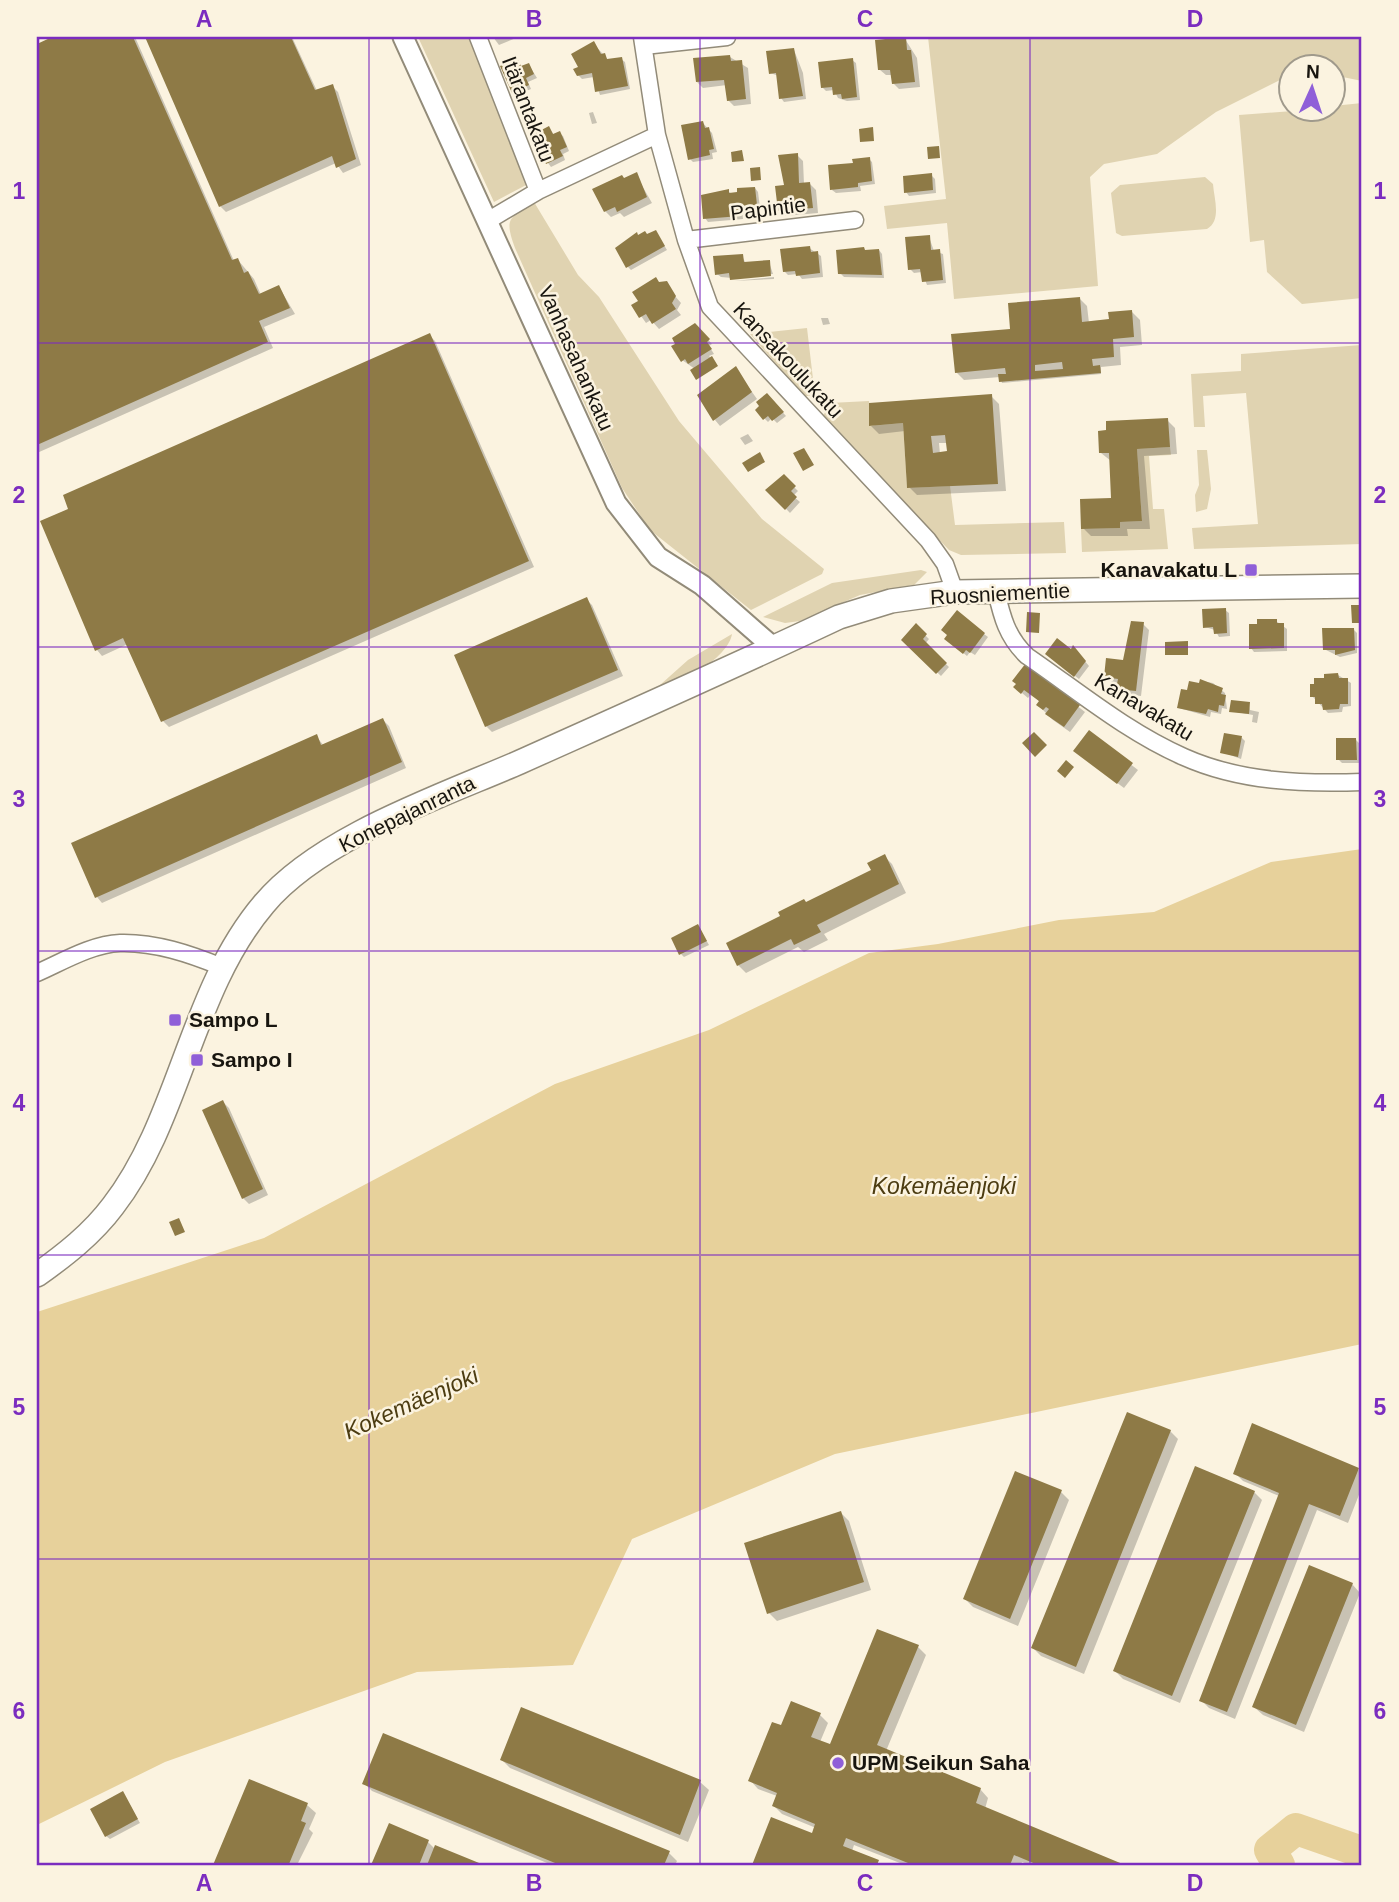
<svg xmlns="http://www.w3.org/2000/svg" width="1399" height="1902" font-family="Arial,sans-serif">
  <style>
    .green { fill: #e0d3b1 }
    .water { fill: #e7d19b }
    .shadow { fill: #0003; fill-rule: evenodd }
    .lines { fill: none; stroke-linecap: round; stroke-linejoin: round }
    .river { stroke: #e7d19b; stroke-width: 32 }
    .building { fill: #8e7a46; fill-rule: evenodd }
    .minor-casing { stroke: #928b79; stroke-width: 19 }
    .tertiary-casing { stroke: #928b79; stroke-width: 23 }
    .secondary-casing { stroke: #928b79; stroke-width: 26 }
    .minor { stroke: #fff; stroke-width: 16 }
    .tertiary { stroke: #fff; stroke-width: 19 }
    .secondary { stroke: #fff; stroke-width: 23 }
    .grid { fill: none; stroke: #7b2cbf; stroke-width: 2; stroke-opacity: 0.55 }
    .poi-dot { fill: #8f5fd8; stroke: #fbf3e0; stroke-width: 2.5 }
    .labels { text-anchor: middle; stroke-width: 5; stroke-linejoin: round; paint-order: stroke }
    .street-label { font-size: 21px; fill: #18150f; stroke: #fbf3e0 }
    .poi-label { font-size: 21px; font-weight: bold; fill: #18150f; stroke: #fbf3e0; text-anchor: start }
    .water-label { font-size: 23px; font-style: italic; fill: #4c3c11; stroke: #fbf3e0 }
    .neatline { fill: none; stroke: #7b2cbf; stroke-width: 2.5 }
    .grid-label { font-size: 23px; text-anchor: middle; font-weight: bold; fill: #7b2cbf }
  </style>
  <rect width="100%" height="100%" fill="#fbf3e0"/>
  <path class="green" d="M418,37H471L530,183L494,202Z
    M928,37H1362V81L1333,75L1332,66H1290V75L1216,112L1157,154L1104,164L1090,177L1098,286L954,299L947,223L887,229L884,206L946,199Z
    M1362,103V298L1302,304L1267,272L1264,240L1250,242L1239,115L1332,108L1333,106Z
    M1205,177L1213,184C1214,199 1222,220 1207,229L1122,236L1116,233L1111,193L1120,185Z
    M534,202L578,275L599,297L679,421L762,519L824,569L822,574L751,610L650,530L622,488L515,248C504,217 509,219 534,202Z
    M807,328L815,396H804L750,334Z
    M1362,345V544L1194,549L1192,528L1258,524L1246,393L1203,396L1205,427H1194L1191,374L1241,371V354Z
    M869,401L870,426L903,423L907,488L950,486L955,525L1064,522L1066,553L961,555L949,550L822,418L830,403Z
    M1170,447L1171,455L1149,456L1153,509H1164L1168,549L1082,552L1081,529L1120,528V522L1142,521L1137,449Z
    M1197,450H1207L1211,489L1207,509L1196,512L1195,495L1199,485Z
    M921,570L927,572L914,585L860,595L800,621L785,623L763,617L832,583Z
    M732,634C729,656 681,687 660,685L688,660Z"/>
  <path class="water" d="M1362,849V1344L835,1454L632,1539L573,1665L417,1672L165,1762L37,1825V1312L264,1238L555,1084L709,1030L869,953L938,944L1059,920L1154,912L1271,862Z"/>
  <path class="shadow" d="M57,37H135L234,261L238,260L254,279L261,295L279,287L295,314L264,327L273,348L37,453V46Z
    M147,37H292L317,91L332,86L338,92L361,165L343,173L336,163L226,212L220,206Z
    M493,37H516V38L499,45Z
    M905,39L917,58L920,87L899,89L893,83V75H886L880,70Z
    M594,44L609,61L621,59L625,62L630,89L600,95L594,77L582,79L578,75Z
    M794,50L803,73L806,99L784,102L781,98L779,76L770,73Z
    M730,57L748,68L751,104L734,106L728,100L727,85L703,88L697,82Z
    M517,60L522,68L529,65L537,78L528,82L531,89L517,95L514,92Z
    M852,60L856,63L860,100L847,101L838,98L834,90L826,91L822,87Z
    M593,112L597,123L592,124L589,113Z
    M702,122L712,133L717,152L712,153L713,159L693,162L690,159Z
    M549,128L554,135L559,133L563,136L569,151L563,154L565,160L551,167L548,163Z
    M797,155L803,161L804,184H810L816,190L818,213L785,216L779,210Z
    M869,159L872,162L875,184L860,186L861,191L836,193L832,190L855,165Z
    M636,175L652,203L624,217L620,213L611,217L605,211Z
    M931,175L935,179L936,193L909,196L906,192Z
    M755,188L758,192L760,208L742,209L743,219L708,222L705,218L728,191L732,194Z
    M656,232L667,250L631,270L628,267L639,236Z
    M929,237L934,251L943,254L946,283L927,285L922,272L914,273L910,269Z
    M809,248L821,256L823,277L802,279L798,274L788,275L784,271Z
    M879,250L882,254L884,278L844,277L840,273Z
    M742,256L746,264L769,262L773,274L732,278L721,277L717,274Z
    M774,277V279L734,281Z
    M660,283L668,288L681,303L677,310L681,315L659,329L651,320L646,323L634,306Z
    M1079,298L1087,306L1089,323L1111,320L1132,312L1140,320L1142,345L1120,347L1121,365L1101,367V374L1002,383L1000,377L964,380L956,372L1011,330Z
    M821,318H828L830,324L823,325Z
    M695,326L712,344L709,346L714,354L709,356L713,360L695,369L682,360L678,345Z
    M429,335L435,341L534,567L169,727L163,721L128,644L102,656L97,650Z
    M735,368L757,399L720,426L715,420Z
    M767,395L786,416L777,423L772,418L768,422L764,418Z
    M991,396L999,404L1006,491L917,495L909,487L905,431L879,434L871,426ZM939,443H948L949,453L940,454Z
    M1167,420L1175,428L1177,454L1144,456L1150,529H1127L1128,536H1091L1083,528L1113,499L1111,461L1101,453Z
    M748,434L753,441L745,445L740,438Z
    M784,477L798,491L793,496L800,502L790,513L768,490Z
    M586,599L592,605L623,676L492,732L486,726Z
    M1225,610L1229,613L1230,636L1219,637L1215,630L1205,627Z
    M1276,621L1287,629V651L1254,652L1251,648L1259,625Z
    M1143,624L1149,630L1141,696L1124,694L1118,688L1119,683L1112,682L1106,676L1124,662Z
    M916,626L929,639L925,644L949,667L941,676L903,640Z
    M1353,629L1357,633V653L1340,657L1324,649Z
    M984,634L988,637L975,655L970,652L967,656L950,642Z
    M1074,648L1089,666L1079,679L1050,657Z
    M1026,666L1085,712L1070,732L1053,720L1038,705L1040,702L1031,694L1028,698L1022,693Z
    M1338,675L1351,683V706L1343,707L1342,712L1328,713L1312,696L1316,680Z
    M1202,681L1213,683L1225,693L1227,709L1222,708L1221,714L1211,712L1210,717L1179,708L1188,692L1201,685Z
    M1249,704L1250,710L1259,712L1257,723L1252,722L1253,715L1231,711Z
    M383,720L389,726L406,768L102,903L97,897L316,736L324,746Z
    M1089,732L1138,770L1124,788L1081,756Z
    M1241,737L1245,741L1241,759L1222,752Z
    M1356,740L1359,743L1360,763H1342L1338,759Z
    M884,856L892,864L906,893L824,934L828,940L804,952L798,947L746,973L738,965L782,917L873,871Z
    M698,926L709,945L684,957L681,954Z
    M223,1102L229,1108L268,1195L249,1204L243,1198Z
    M1170,1431L1178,1439L1084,1674L1041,1656L1033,1648Z
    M1358,1469L1362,1474V1487L1348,1523L1317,1510L1235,1719L1209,1708L1201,1700L1279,1496L1243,1481L1235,1473Z
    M1061,1492L1069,1500L1018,1626L973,1607L965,1599Z
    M1254,1492L1262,1500L1180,1703L1123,1679L1115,1671Z
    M841,1513L849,1521L871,1590L777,1621L769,1613Z
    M1352,1584L1360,1593L1304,1732L1263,1715L1254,1707Z
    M918,1647L926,1655L886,1751L980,1789L988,1798L985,1809L1121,1865H1030L1022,1862L1021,1865H905L854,1845L852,1851L882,1865H753L772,1819L813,1835L816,1828L782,1814L774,1806L777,1796L758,1789L750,1780L782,1728L820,1715L828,1723L820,1742L831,1747Z
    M522,1709L700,1782L709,1790L688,1842L510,1768L502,1760Z
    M250,1781L307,1805L316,1813L309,1829L313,1833L297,1865H215Z
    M364,1783L669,1853L677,1861L675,1865H552L372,1791Z
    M123,1793L140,1823L110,1839L106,1836Z
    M390,1826L428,1842L435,1849L480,1865H373Z"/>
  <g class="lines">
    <path class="river" d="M1279,1865L1270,1850L1296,1829L1362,1852"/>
  </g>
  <path class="building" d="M52,37H133L232,260L238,258L244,273L248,271L259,294L279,285L290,308L259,321L268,342L37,445V44Z
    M145,37H291L315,90L333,84L356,159L336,168L332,156L219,207Z
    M906,37L907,50H911L915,82L892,84L890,70H878L875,40Z
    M594,41L601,54L605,53L607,59L622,57L628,86L595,92L592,73L577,76L573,69L578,67L571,54Z
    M794,48L803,96L779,99L776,73L769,74L766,51Z
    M730,55L731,61L742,60L746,99L727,101L724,80L696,82L693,58Z
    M517,58L521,66L529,63L534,74L526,78L529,85L512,93L500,66Z
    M853,58L857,97L842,99L841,94L833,95L832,87L821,88L818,62Z
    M703,121L705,128L709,127L714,149L709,150L710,155L688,160L681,125Z
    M549,126L553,134L560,131L567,147L560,150L563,156L546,164L532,135Z
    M873,127L874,141L860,142L859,129Z
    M939,146L940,158L928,159L927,147Z
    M742,150L744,161L732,162L731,152Z
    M798,153L799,183L810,182L813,208L778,211L775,186L784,185L778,155Z
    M870,157L872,181L858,183V187L830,190L828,165L853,163L852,159Z
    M760,167L761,180L751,181L750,168Z
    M637,172L647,197L617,212L615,207L604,212L592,189L622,175L624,178Z
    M932,173L933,190L904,193L903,176Z
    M755,187L757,205L739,206L740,216L703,219L701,195L729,189V193L737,192V188Z
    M656,230L665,246L626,268L615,248L637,232L638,235L645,231L647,234Z
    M930,235L931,250L940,249L943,280L922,282L920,269L908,270L905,237Z
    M810,246L811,252L818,251L820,273L796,276L795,271L783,272L780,249Z
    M864,247L865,250L879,249L882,275L838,274L836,250Z
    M743,254L744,262L770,260L771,276L730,280L729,273L715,275L713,256Z
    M656,277L659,282L667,281L676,296L672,303L676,309L652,324L646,314L639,318L631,305L638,301L632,292Z
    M1080,297L1082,322L1109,319L1108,312L1132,310L1134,337L1113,339L1114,357L1092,359L1093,366L1100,365L1101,373L999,382L998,374H1006L1005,368L955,373L951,334L1010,329L1008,303ZM1062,362L1063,369L1035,371V365Z
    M695,323L710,339L707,342L712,349L688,364L685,359L681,362L671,346L675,344L672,338Z
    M430,333L529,561L161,722L123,638L95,651L40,521L68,509L63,495Z
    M712,356L718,366L696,380L690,370Z
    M736,366L752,392L713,421L697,395Z
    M767,393L784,412L772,421L768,416L763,420L755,410L759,406L756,402Z
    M992,394L998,484L907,488L903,423L869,426V403ZM945,435L947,451L933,453L931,436Z
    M1168,418L1170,447L1137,449L1142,521L1120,522V528L1081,529L1080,499L1111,498L1109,453H1099L1098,431L1106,430V421Z
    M804,448L814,465L803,471L793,453Z
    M760,452L765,462L748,472L742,463Z
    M784,474L796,486L791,491L797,497L785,510L765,490Z
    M587,597L618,670L485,727L454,655Z
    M1351,605H1362V623H1352Z
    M1226,608L1227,633L1214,634L1213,627L1203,628L1202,609Z
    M957,610L985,633L970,653L966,650L963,654L944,639L947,635L941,630Z
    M1027,612L1040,613L1039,633L1026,632Z
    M1257,619H1277V623H1284V648L1249,649V624H1257Z
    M1131,621L1144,622L1136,691L1116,689L1118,679L1104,677L1106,658L1123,660Z
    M916,623L927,634L923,639L947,663L936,674L901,640Z
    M1322,628H1354L1355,650L1335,655V650H1323Z
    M1057,638L1071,649L1073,645L1086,661L1074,677L1045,654Z
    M1188,641V655H1165V642Z
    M1026,663L1080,705L1064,727L1045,714L1049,709L1046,707L1043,710L1036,705L1039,701L1024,690L1021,694L1013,687L1016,684L1012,681Z
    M1338,673L1339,678H1348V704H1340L1339,709L1323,710L1322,704H1315V697H1310V684H1314V678H1324V674Z
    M1200,679L1223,688L1221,694L1226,695L1224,706L1219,705L1218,712L1208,709L1206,714L1177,708L1181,689L1187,690L1189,681L1199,683Z
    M1231,700L1250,702L1249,714L1229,712Z
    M383,718L402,762L95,898L71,843L317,734L321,745Z
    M1089,730L1133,763L1117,784L1073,751Z
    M1034,732L1047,745L1035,757L1022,743Z
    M1224,733L1242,736L1238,757L1220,753Z
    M1336,738H1356L1357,760H1336Z
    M1066,760L1074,767L1065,778L1057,771Z
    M885,854L899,884L817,925L821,932L794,945L791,939L737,966L726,943L780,916L778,912L804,899L806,902L871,870L867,863Z
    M698,924L707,941L679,955L671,938Z
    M223,1100L263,1189L242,1199L202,1110Z
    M179,1218L185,1232L175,1236L169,1222Z
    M1127,1412L1171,1430L1076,1667L1031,1648Z
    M1252,1423L1359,1468L1340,1516L1309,1504L1227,1712L1199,1701L1279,1493L1233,1474Z
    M1195,1466L1255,1491L1172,1696L1113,1671Z
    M1015,1471L1062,1490L1010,1619L963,1599Z
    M841,1511L864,1582L767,1614L744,1543Z
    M1309,1565L1353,1583L1296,1725L1252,1707Z
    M877,1629L919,1645L877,1745L981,1788L976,1803L1125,1865H1038L1014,1855L1010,1865H907L908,1863L846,1838L843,1846L879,1860L877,1865H752L771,1817L812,1833L815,1824L772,1806L777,1793L748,1781L772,1722L781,1725L791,1701L821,1713L811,1737L830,1744Z
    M521,1707L701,1780L680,1835L500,1760Z
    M383,1733L670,1851L664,1865H560L362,1784Z
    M249,1779L308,1803L301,1821L306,1823L289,1864L213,1865Z
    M123,1791L138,1819L105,1837L90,1809Z
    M389,1823L429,1840L419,1865H371Z
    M435,1845L484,1865H427Z"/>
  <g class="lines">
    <defs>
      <path id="minor" d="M478,37L538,191L657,135
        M642,37L657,135L686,240L710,307L928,540L945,564L955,592
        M644,46L727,37
        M489,220L538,191
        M686,240L855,220
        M996,591C1002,617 1007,637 1027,656C1078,691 1127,732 1184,757C1240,782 1302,784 1362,782
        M37,973C62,962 92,944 120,943C155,942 190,954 222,967"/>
      <path id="tertiary" d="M403,37L616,503L658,557L702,585L774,648"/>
      <path id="secondary" d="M37,1275C65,1255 92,1234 113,1206C181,1118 190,991 264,904C320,837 442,796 520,762C627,714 733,667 839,617L891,601L955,592L1362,586"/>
    </defs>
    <use href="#minor" class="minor-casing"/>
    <use href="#tertiary" class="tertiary-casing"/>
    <use href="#secondary" class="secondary-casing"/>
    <use href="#minor" class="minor"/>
    <use href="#tertiary" class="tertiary"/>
    <use href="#secondary" class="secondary"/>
  </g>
  <path class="grid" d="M369,37V1865M700,37V1865M1030,37V1865M37,343H1362M37,647H1362M37,951H1362M37,1255H1362M37,1559H1362"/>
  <g class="poi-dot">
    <rect x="1244" y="563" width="14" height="14" rx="3.5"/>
    <rect x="168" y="1013" width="14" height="14" rx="3.5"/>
    <rect x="190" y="1053" width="14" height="14" rx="3.5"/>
    <circle cx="838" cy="1763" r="7"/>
  </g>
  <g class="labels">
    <g class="street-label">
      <text transform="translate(528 109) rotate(69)" y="7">Itärantakatu</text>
      <text transform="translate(768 209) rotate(-7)" y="7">Papintie</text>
      <text transform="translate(576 358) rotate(66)" y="7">Vanhasahankatu</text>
      <text transform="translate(788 360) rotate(47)" y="7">Kansakoulukatu</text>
      <text transform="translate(1000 594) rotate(-3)" y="7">Ruosniementie</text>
      <text transform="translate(1144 707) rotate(31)" y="7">Kanavakatu</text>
      <text transform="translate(407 814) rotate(-26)" y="7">Konepajanranta</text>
    </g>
    <g class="poi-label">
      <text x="1237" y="577" text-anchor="end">Kanavakatu L</text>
      <text x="189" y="1027">Sampo L</text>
      <text x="211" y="1067">Sampo I</text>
      <text x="852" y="1770">UPM Seikun Saha</text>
    </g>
    <g class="water-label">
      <text x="944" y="1194">Kokemäenjoki</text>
      <text transform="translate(411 1403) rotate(-24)" y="8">Kokemäenjoki</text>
    </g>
  </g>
  <rect width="1399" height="1902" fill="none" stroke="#fbf3e0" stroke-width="77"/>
  <g transform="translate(1312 88) rotate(3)"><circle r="33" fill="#fbf3e0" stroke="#a09a8c" stroke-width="2"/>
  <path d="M0-5L12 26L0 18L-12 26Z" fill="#8f5fd8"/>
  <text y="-10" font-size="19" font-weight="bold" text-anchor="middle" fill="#18150f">N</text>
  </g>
  <rect x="38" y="38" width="1322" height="1826" class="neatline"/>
  <g class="grid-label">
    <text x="204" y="27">A</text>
    <text x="534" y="27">B</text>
    <text x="865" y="27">C</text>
    <text x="1195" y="27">D</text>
    <text x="19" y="199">1</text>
    <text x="1380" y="199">1</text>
    <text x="19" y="503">2</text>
    <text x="1380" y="503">2</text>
    <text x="19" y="807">3</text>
    <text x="1380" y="807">3</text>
    <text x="19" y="1111">4</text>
    <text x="1380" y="1111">4</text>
    <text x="19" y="1415">5</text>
    <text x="1380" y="1415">5</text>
    <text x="19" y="1719">6</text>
    <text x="1380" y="1719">6</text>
    <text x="204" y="1891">A</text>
    <text x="534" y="1891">B</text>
    <text x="865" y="1891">C</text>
    <text x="1195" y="1891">D</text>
  </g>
</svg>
